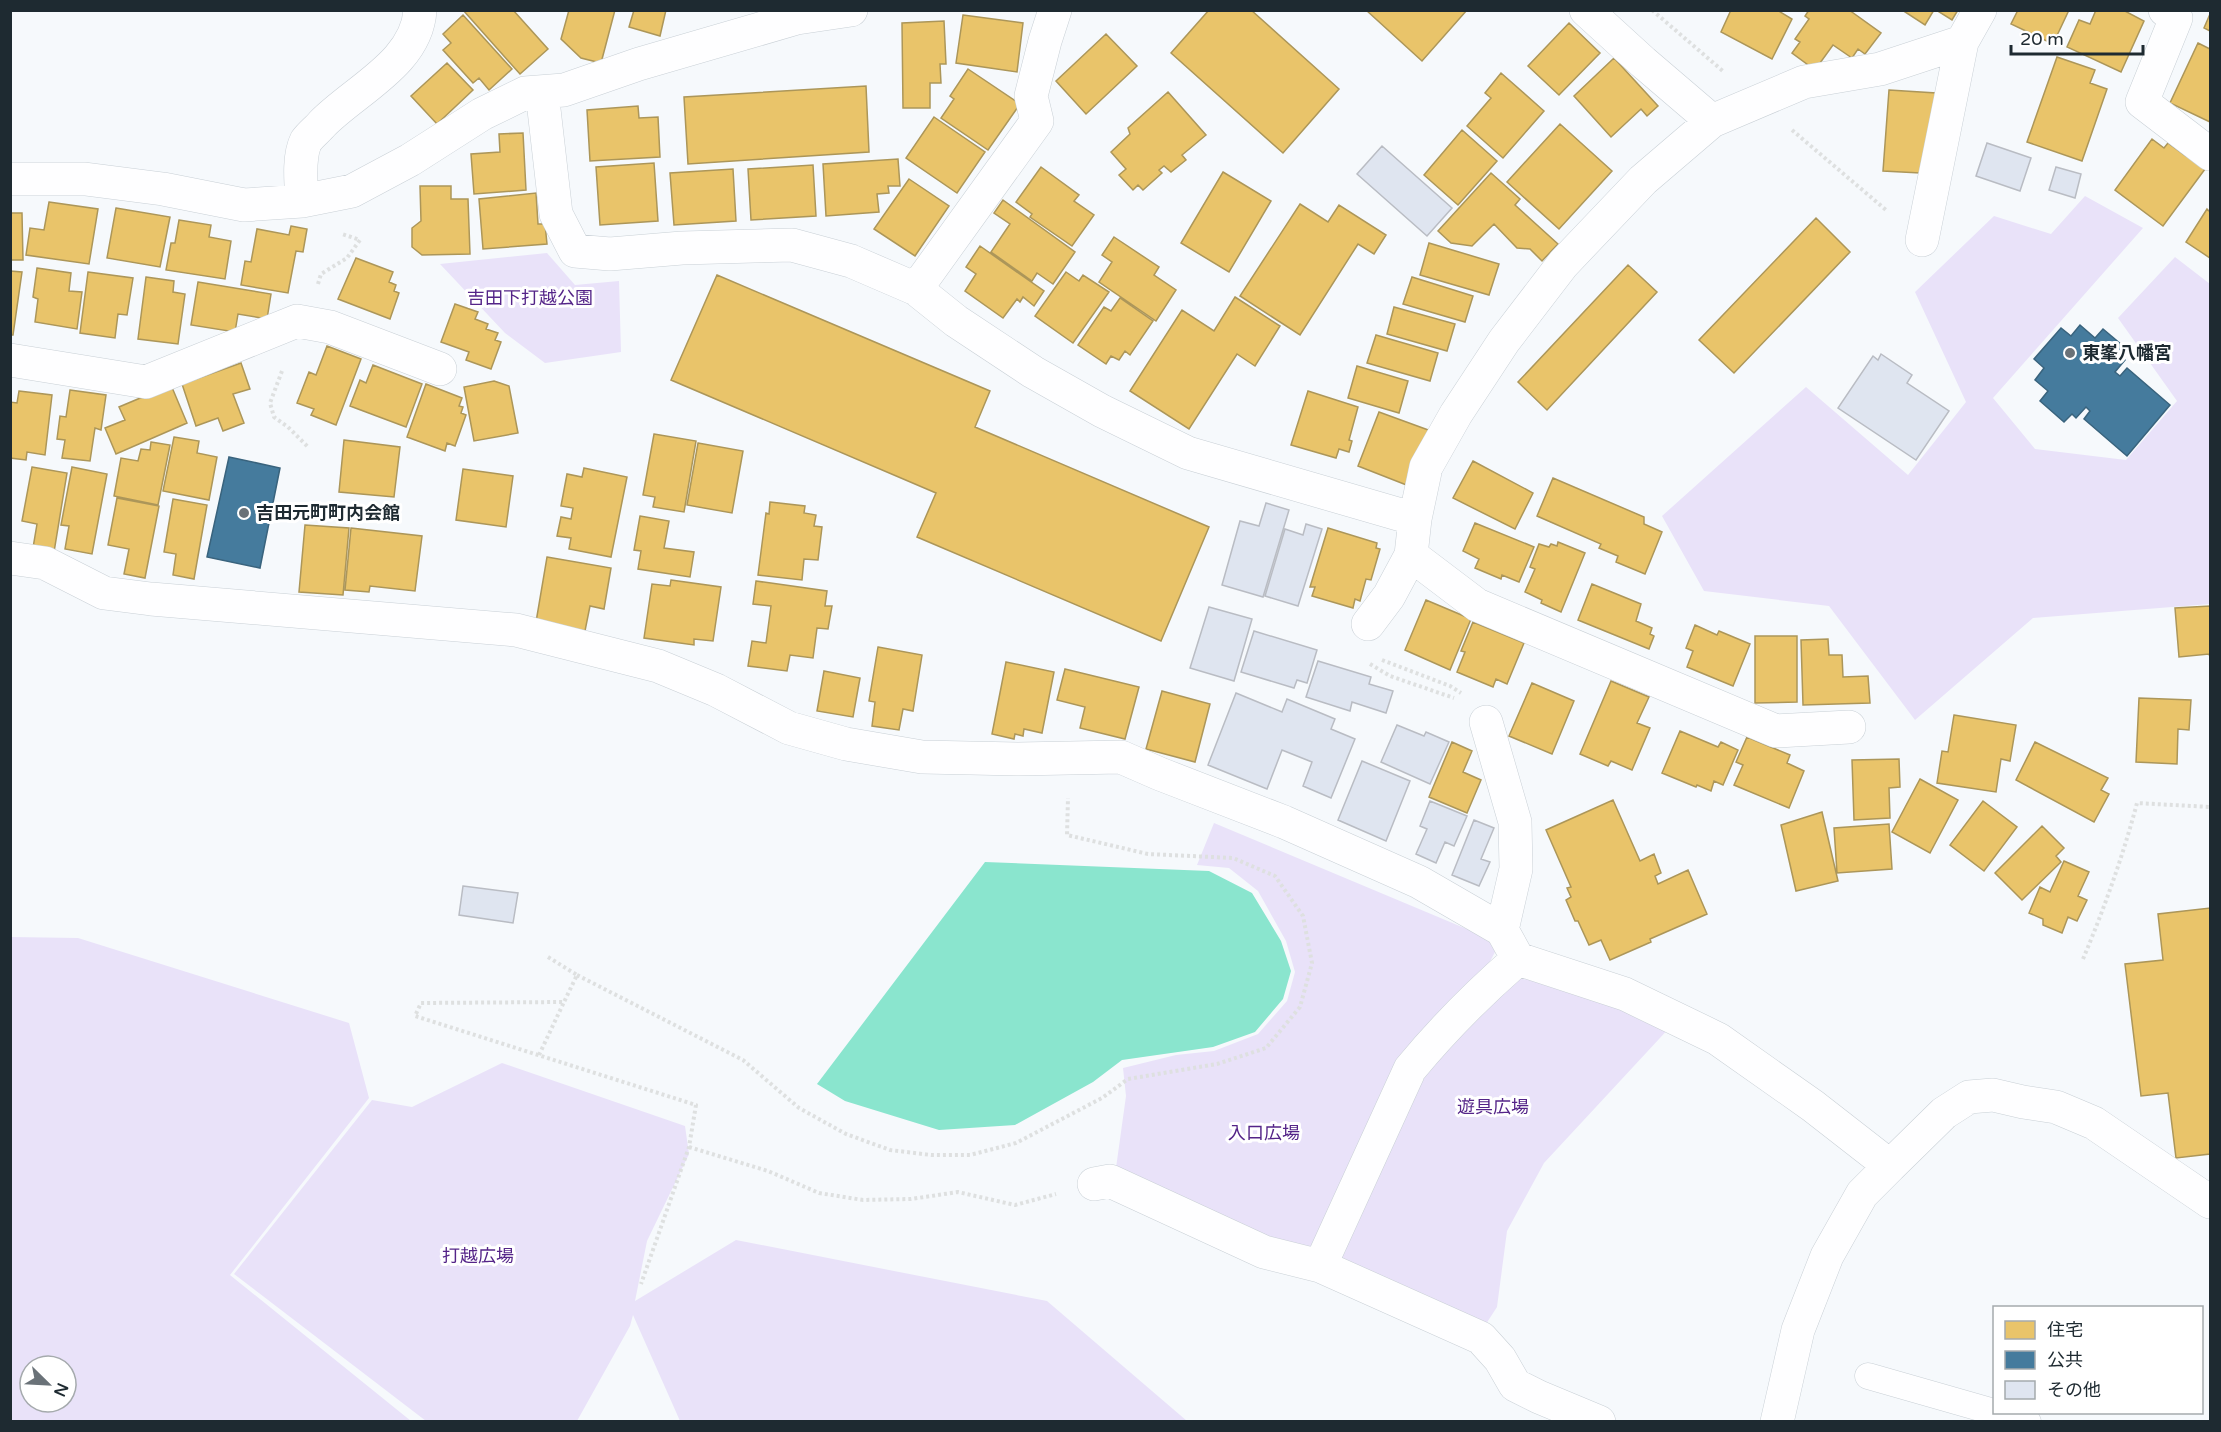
<svg xmlns="http://www.w3.org/2000/svg" width="2221" height="1432" font-family="'Varela Round','Noto Sans JP',sans-serif">
  <style>
    .green { fill: #e9e2f9; fill-rule: evenodd }
    .water { fill: #8ae5ce }
    .homes { fill: #e9c46a; stroke: #ac9659; stroke-width: 1.5 }
    .public { fill: #457b9d; stroke: #39637d; stroke-width: 1.5 }
    .building { fill: #dfe5f0; stroke: #b9bcc3; stroke-width: 1.5 }
    .lines { fill: none; stroke-linecap: round; stroke-linejoin: round }
    .lane-casing { stroke: #c9d0d6; stroke-width: 27 }
    .street-casing { stroke: #c9d0d6; stroke-width: 34 }
    .path { stroke: #dee0e0; stroke-width: 4; stroke-dasharray: 3 3; stroke-linecap: butt }
    .lane { stroke: #fefeff; stroke-width: 26 }
    .street { stroke: #fefeff; stroke-width: 33 }
    .poi-dot { fill: #6a7278; stroke: #fff; stroke-width: 2 }
    .labels { text-anchor: middle; stroke-width: 6; stroke-linejoin: round; paint-order: stroke }
    .park-label { font-size: 18px; fill: #542488; stroke: #fff }
    .poi-label { font-size: 18px; font-weight: bold; fill: #1e2a31; stroke: #fff; text-anchor: start }
  </style>
  <rect width="100%" height="100%" fill="#f6f9fc"/>
  <path class="green" d="M2085,196L2143,228L1993,398L2035,449L2126,460L2177,401L2118,318L2175,257L2210,284V604L2033,618L1915,720L1829,606L1704,591L1662,516L1806,387L1908,475L1966,402L1915,292L1994,216L2051,234Z
    M547,253L575,285L619,281L621,352L545,363L505,333L440,264Z
    M1214,823L1493,940L1495,952L1484,973L1316,1251L1265,1240L1116,1168L1126,1096L1123,1068L1176,1055L1214,1051L1258,1034L1287,1001L1295,972L1286,941L1258,891L1229,868L1197,865Z
    M11,937L78,938L349,1023L369,1098L230,1275L411,1421H11ZM30,1366H66V1402H30Z
    M1516,978L1574,986L1672,1025L1544,1163L1507,1231L1497,1307L1484,1327L1337,1256L1431,1061Z
    M502,1063L685,1126L689,1154L647,1241L635,1301L736,1240L1047,1301L1187,1421H680L633,1315L630,1326L577,1421H426L234,1274L372,1100L412,1107Z"/>
  <path class="water" d="M985,862L1209,871L1252,893L1281,941L1291,971L1283,999L1255,1032L1213,1047L1122,1060L1093,1082L1015,1125L939,1130L845,1101L817,1084Z"/>
  <path class="homes" d="M463,10H513L548,49L520,74Z
    M569,10H615L601,63L581,58L561,39Z
    M634,10H666L660,36L629,27Z
    M1209,10H1251L1339,89L1283,153L1171,53Z
    M1366,10H1467L1422,61Z
    M1777,10L1792,19L1772,59L1721,32L1731,10Z
    M1809,10H1849L1881,33L1865,54L1858,49L1852,58L1833,45L1815,70L1792,53L1800,42L1795,39L1809,19L1805,16Z
    M1902,10H1934L1925,25Z
    M1936,10H1958L1952,20Z
    M2018,10H2069L2053,44L2011,24Z
    M2096,10H2123L2144,21L2121,72L2067,47L2079,20L2090,24Z
    M2210,14V31L2204,28Z
    M463,15L512,69L489,90L479,78L473,83L443,50L451,43L443,34Z
    M963,15L1023,23L1017,72L956,63Z
    M944,21L946,64H940L941,83H930V108H903L902,23Z
    M1569,23L1600,53L1559,95L1528,66Z
    M1106,34L1137,66L1086,114L1056,81Z
    M2198,43L2210,49V122L2170,103Z
    M2057,57L2095,70L2090,83L2107,89L2082,161L2027,142Z
    M1614,58L1658,106L1647,116L1641,109L1611,137L1574,96Z
    M447,63L473,90L437,124L411,96Z
    M968,69L1020,104L988,150L941,118L954,99L950,96Z
    M1501,73L1544,111L1503,158L1467,126L1491,98L1485,93Z
    M866,86L869,152L688,164L684,97Z
    M1889,90L1936,93L1920,173L1883,171Z
    M1168,92L1206,135L1182,155L1186,160L1171,172L1164,166L1159,170L1162,173L1143,190L1138,185L1133,190L1119,175L1126,169L1111,152L1130,134L1128,128Z
    M638,106L639,118L658,117L660,157L590,161L587,110Z
    M934,117L985,152L957,193L906,158Z
    M1560,124L1612,171L1559,229L1507,182Z
    M1462,130L1497,161L1458,205L1424,175Z
    M523,133L526,190L474,194L471,154L500,152L499,134Z
    M2152,139L2164,148L2168,143L2186,156L2208,165L2163,226L2115,190Z
    M898,159L900,186H888L889,193L877,194L879,212L826,216L823,164Z
    M654,163L658,221L600,225L596,167Z
    M813,165L816,216L751,220L748,169Z
    M1041,167L1079,195L1074,201L1094,215L1072,246L1030,217L1032,214L1016,202Z
    M733,169L736,221L674,225L670,173Z
    M1223,172L1271,201L1229,272L1181,243Z
    M1491,173L1520,199L1515,205L1558,244L1542,261L1530,249L1517,248L1494,224L1472,246L1451,243L1438,231Z
    M909,179L949,206L915,256L874,229Z
    M420,186H451V199H468L470,254L422,255L412,247V228L421,221Z
    M536,193L538,224H545L547,244L483,249L479,199Z
    M1003,200L1075,252L1053,284L1037,273L1032,281L991,252L1010,224L994,213Z
    M49,202L98,209L89,264L26,255L30,228L44,230Z
    M1300,204L1328,222L1339,205L1386,235L1374,254L1358,244L1300,335L1240,296Z
    M116,208L170,217L160,267L107,258Z
    M2207,209L2210,212V258L2186,242Z
    M10,213H22L23,260H10Z
    M1816,218L1850,252L1734,373L1699,340Z
    M179,220L211,225L209,237L231,241L225,279L166,270L171,243H175Z
    M291,226L307,229L303,252L296,251L288,293L241,285L245,261L251,262L257,229L289,235Z
    M1114,237L1159,267L1154,275L1176,290L1156,321L1099,282L1112,262L1102,255Z
    M1429,243L1499,264L1489,295L1420,275Z
    M980,246L1044,291L1034,306L1023,297L1020,302L1017,299L1003,318L965,291L976,274L966,267Z
    M356,258L393,272L389,282L396,285L394,291L399,293L390,319L338,299Z
    M1628,265L1657,292L1547,410L1518,382Z
    M37,268L71,273L69,291L82,292L77,329L35,322L38,299L33,297Z
    M10,271L22,272L13,335H10Z
    M88,272L133,278L127,315L118,314L115,338L80,333Z
    M1066,272L1079,281L1083,275L1109,292L1073,343L1035,316Z
    M717,275L990,391L975,427L1209,527L1161,641L917,537L936,493L671,380Z
    M146,277L174,281L173,292L185,294L178,344L138,339Z
    M1412,277L1473,296L1465,322L1403,304Z
    M198,282L271,294L267,319L238,314L235,332L191,325Z
    M1235,297L1280,326L1255,366L1237,354L1189,429L1130,391L1182,310L1214,331Z
    M1120,298L1153,321L1130,355L1125,351L1119,360L1111,356L1106,364L1078,345L1104,307L1111,311Z
    M455,304L478,312L475,319L488,324L486,329L498,333L495,340L501,342L491,369L466,360L469,352L441,342Z
    M1394,307L1455,324L1447,351L1387,334Z
    M1376,335L1438,353L1430,381L1367,363Z
    M327,346L361,359L336,425L311,415L314,409L297,403L309,372L316,375Z
    M241,363L250,389L233,394L244,423L223,431L218,418L196,426L182,384Z
    M373,365L422,384L406,427L350,406L360,380L366,383Z
    M1357,366L1408,381L1399,413L1348,398Z
    M494,381L509,386L518,433L474,441L464,387Z
    M426,384L462,398L459,406L463,407L461,413L466,415L455,446L447,443L445,451L407,437Z
    M171,385L187,423L116,454L105,428L125,420L119,407Z
    M70,390L106,395L101,430L95,428L90,461L62,458L65,440L57,439L60,416L66,417Z
    M19,391L52,395L45,455L27,452L26,460L10,458V402L17,403Z
    M1308,391L1358,407L1349,440L1352,441L1349,452L1339,449L1336,458L1291,445Z
    M1379,412L1431,431L1409,486L1358,466Z
    M654,434L696,441L684,512L653,507L655,497L643,495Z
    M174,437L199,441L197,453L217,457L209,500L163,491Z
    M344,440L400,447L394,497L339,492Z
    M151,442L170,445L158,505L114,496L121,458L138,461L141,449L150,450Z
    M698,443L743,451L732,513L687,505Z
    M1473,461L1533,493L1515,529L1453,498Z
    M32,467L67,473L54,552L33,548L37,524L22,521Z
    M72,467L107,474L92,554L65,549L69,526L61,525Z
    M584,468L627,477L611,557L569,549L571,538L557,536L561,517L571,519L573,508L561,506L567,474L582,477Z
    M463,469L513,476L506,527L456,520Z
    M1553,478L1644,517V524L1662,532L1645,574L1616,562L1618,556L1599,548L1601,544L1537,516Z
    M117,498L159,506L145,578L124,574L129,549L108,545Z
    M173,499L207,505L194,579L173,575L176,554L164,552Z
    M770,502L805,506L804,513L816,515L814,526L822,527L818,560L804,559L802,580L758,575L766,513L769,514Z
    M640,516L669,521L664,548L694,552L690,577L638,569L641,551L634,550Z
    M1475,523L1534,547L1519,582L1502,575L1501,579L1475,568L1479,559L1463,551Z
    M305,525L349,528L343,595L299,592Z
    M351,528L422,536L415,591L370,586L369,592L345,590Z
    M1328,528L1377,543L1376,548L1380,549L1371,580L1366,579L1360,601L1355,599L1353,608L1312,596L1315,587H1310Z
    M1558,542L1585,553L1561,612L1541,603L1542,600L1525,592L1535,569L1530,567L1539,544L1549,547L1551,544L1557,546Z
    M547,557L611,568L604,609L590,606L585,631L536,622Z
    M671,580L721,587L713,641L694,639V645L644,638L652,584L670,586Z
    M756,581L827,591L825,606H832L828,629L817,628L813,658L790,655L787,671L748,666L752,641L766,643L771,606L753,604Z
    M1592,584L1641,604L1636,621L1652,628L1650,634L1654,636L1649,649L1578,620Z
    M1426,600L1471,619L1450,670L1405,650Z
    M2210,606V657L2209,654L2179,657L2175,608Z
    M1473,622L1524,643L1507,684L1496,679L1493,687L1457,672L1465,652L1461,651Z
    M1695,625L1717,635L1719,631L1750,644L1733,686L1687,667L1693,651L1686,648Z
    M1755,636H1797V702L1755,703Z
    M1828,639L1829,655H1842L1843,677L1868,676L1870,703L1803,705L1801,640Z
    M878,647L922,655L913,711L903,709L899,730L872,726L875,702L869,701Z
    M1006,662L1054,672L1042,733L1024,729L1023,736L1015,734L1014,739L992,734Z
    M1065,669L1139,687L1125,739L1080,728L1085,707L1057,700Z
    M824,671L860,678L853,717L817,711Z
    M1611,681L1649,697L1637,723L1650,728L1632,770L1611,761L1608,766L1580,754Z
    M1532,683L1574,701L1552,754L1509,736Z
    M1162,691L1210,704L1195,762L1146,749Z
    M2139,698L2191,700L2189,730L2178,729L2177,764L2136,762Z
    M1954,715L2016,725L2010,761L2001,759L1996,792L1937,783L1942,751L1948,752Z
    M1680,731L1718,747L1721,742L1738,750L1723,785L1714,781L1711,791L1697,785L1696,787L1662,773Z
    M1747,737L1790,755L1787,763L1804,771L1789,808L1734,785L1743,765L1736,762Z
    M1452,742L1472,751L1463,772L1481,780L1467,813L1429,797Z
    M2035,742L2108,778L2101,790L2109,794L2094,822L2016,780Z
    M1899,759L1900,787L1889,788L1890,818L1854,820L1852,760Z
    M1920,779L1958,800L1930,853L1892,832Z
    M1613,800L1640,861L1654,854L1661,873L1655,876L1658,884L1688,870L1707,914L1650,939L1651,942L1610,960L1601,940L1589,945L1578,921H1575L1566,900L1571,897L1567,888L1571,887L1546,830Z
    M1983,801L2017,827L1984,871L1950,845Z
    M1822,812L1838,881L1796,891L1781,825Z
    M1889,824L1892,869L1837,873L1834,828Z
    M2042,826L2064,848L2056,856L2061,862L2022,900L1995,873Z
    M2064,861L2089,872L2078,896L2087,900L2077,921L2068,917L2062,933L2043,925V919L2029,913L2040,887L2050,892Z
    M2210,908V1154L2176,1158L2168,1093L2141,1096L2125,964L2163,960L2158,914Z"/>
  <path class="public" d="M2080,325L2095,338L2103,329L2128,350L2122,357L2125,360L2115,372L2120,376L2127,368L2170,405L2127,456L2084,419L2090,411L2086,407L2076,418L2072,414L2064,422L2040,401L2048,391L2035,380L2044,368L2034,359L2061,328L2071,336Z
    M229,457L280,468L260,568L207,557Z"/>
  <path class="building" d="M1987,143L2031,158L2020,191L1976,176Z
    M1382,146L1452,208L1427,236L1357,174Z
    M2056,167L2081,174L2075,198L2049,190Z
    M1881,354L1912,375L1907,383L1949,411L1916,460L1838,408L1873,356L1878,360Z
    M1266,503L1289,510L1263,597L1222,585L1240,521L1259,526Z
    M1306,524L1322,529L1298,606L1265,596L1285,529L1303,535Z
    M1209,607L1252,619L1234,681L1190,668Z
    M1254,631L1317,650L1307,683L1297,680L1294,688L1241,672Z
    M1318,661L1371,677L1369,684L1393,691L1386,713L1352,702L1350,711L1306,697Z
    M1236,693L1282,712L1287,699L1335,719L1331,729L1355,739L1331,798L1303,786L1312,762L1282,750L1267,789L1208,765Z
    M1397,725L1424,736L1426,732L1449,742L1430,784L1381,762Z
    M1362,761L1410,781L1386,841L1338,820Z
    M1430,801L1467,816L1454,846L1445,842L1436,863L1416,854L1427,829L1420,826Z
    M1474,820L1494,828L1481,859L1490,862L1479,886L1452,875Z
    M463,886L518,893L513,923L459,915Z"/>
  <g class="lines">
    <defs>
      <path id="lane" d="M1868,1376L1994,1412
        M1996,1412L2028,1422"/>
      <path id="street" d="M1586,10L1643,62L1712,121
        M2165,10L2176,18L2142,102L2210,154
        M542,92L556,214L575,251L610,254L682,248L792,245L851,261L916,289L956,321L1033,372L1102,411L1188,453L1415,519
        M10,179H85L163,189L244,205L302,201L352,191L410,160L482,114L525,93L564,90L639,64L797,18L851,10
        M302,201C301,184 298,157 306,141C310,135 318,129 322,124C355,90 417,63 420,10
        M1922,240L1962,42
        M916,289L1037,121L1031,96L1045,41L1055,10
        M10,360L146,382L297,321L330,327L440,369
        M1411,555L1477,605L1776,731L1849,727
        M10,558L45,563L104,593L151,599L516,630L658,666L716,690L789,728L846,744L922,757L1018,759L1121,757L1160,774L1284,822L1419,882L1502,930L1518,959L1625,994L1718,1039L1813,1106L1890,1166L1944,1113L1969,1097L1993,1095L2023,1102L2056,1107L2094,1123L2210,1202
        M1368,624L1389,596L1411,555L1415,519L1426,467L1456,414L1504,341L1563,264L1643,180L1712,121L1804,82L1880,69L1962,42L1980,10
        M1486,722L1515,822L1516,869L1502,930
        M1518,959C1479,993 1443,1029 1410,1069L1320,1266L1481,1338L1500,1359L1515,1385L1539,1397L1599,1422
        M1094,1184L1110,1181L1264,1252L1320,1266
        M1777,1422L1798,1330L1827,1256L1862,1194L1890,1166"/>
    </defs>
    <use href="#lane" class="lane-casing"/>
    <use href="#street" class="street-casing"/>
    <path class="path" d="M1652,10L1724,72
      M1792,130L1886,210
      M318,284L321,274L347,258L360,240L342,234
      M282,371L270,403L274,417L288,427L309,448
      M1382,660L1450,686L1461,693
      M1370,664L1390,676L1454,698
      M548,957L577,975L564,1002L421,1003L415,1016L696,1105L689,1147L641,1284
      M2083,959C2104,909 2123,856 2137,803L2210,807
      M577,975L743,1060L799,1108L846,1134L890,1150L931,1155H970L1016,1143L1102,1098L1128,1079L1217,1064L1266,1048L1300,1007L1312,963L1303,916L1275,876L1233,858L1148,854L1067,835L1068,798
      M539,1055L564,1002
      M689,1147L768,1171L819,1193L863,1200L911,1199L958,1192L1015,1205L1056,1194"/>
    <use href="#lane" class="lane"/>
    <use href="#street" class="street"/>
  </g>
  <g class="poi-dot">
    <circle cx="2070" cy="353" r="6"/>
    <circle cx="244" cy="513" r="6"/>
  </g>
  <g class="labels">
    <g class="park-label">
      <text x="530" y="304">吉田下打越公園</text>
      <text x="1493" y="1113">遊具広場</text>
      <text x="1264" y="1139">入口広場</text>
      <text x="478" y="1262">打越広場</text>
    </g>
    <g class="poi-label">
      <text x="2082" y="359">東峯八幡宮</text>
      <text x="256" y="519">吉田元町町内会館</text>
    </g>
  </g>
  <rect width="2221" height="1432" fill="none" stroke="#1e2a31" stroke-width="24"/>
  <rect x="1993" y="1306" width="210" height="108" fill="#ffffff" stroke="#a5aaad" stroke-width="1.5"/>
  <rect x="2005" y="1321" width="30" height="18" fill="#e9c46a" stroke="#a5aaad" stroke-width="1.5"/>
  <text x="2047" y="1336" font-size="18" fill="#1e2a31">住宅</text>
  <rect x="2005" y="1351" width="30" height="18" fill="#457b9d" stroke="#a5aaad" stroke-width="1.5"/>
  <text x="2047" y="1366" font-size="18" fill="#1e2a31">公共</text>
  <rect x="2005" y="1381" width="30" height="18" fill="#dfe5f0" stroke="#a5aaad" stroke-width="1.5"/>
  <text x="2047" y="1396" font-size="18" fill="#1e2a31">その他</text>
  <g transform="translate(48 1384) rotate(114)"><circle r="28" fill="#ffffff" stroke="#a5aaad" stroke-width="1.5"/>
  <path d="M0-4.5L10 22L0 15L-10 22Z" fill="#6a7278"/>
  <text y="-9" font-size="16" font-weight="bold" text-anchor="middle" fill="#1e2a31">N</text>
  </g>
  <path d="M2011 45v9h132v-9" fill="none" stroke="#1e2a31" stroke-width="3"/>
  <text x="2020" y="45" font-size="18" fill="#1e2a31" stroke="#ffffff" stroke-width="4.5" paint-order="stroke">20 m</text>
</svg>
